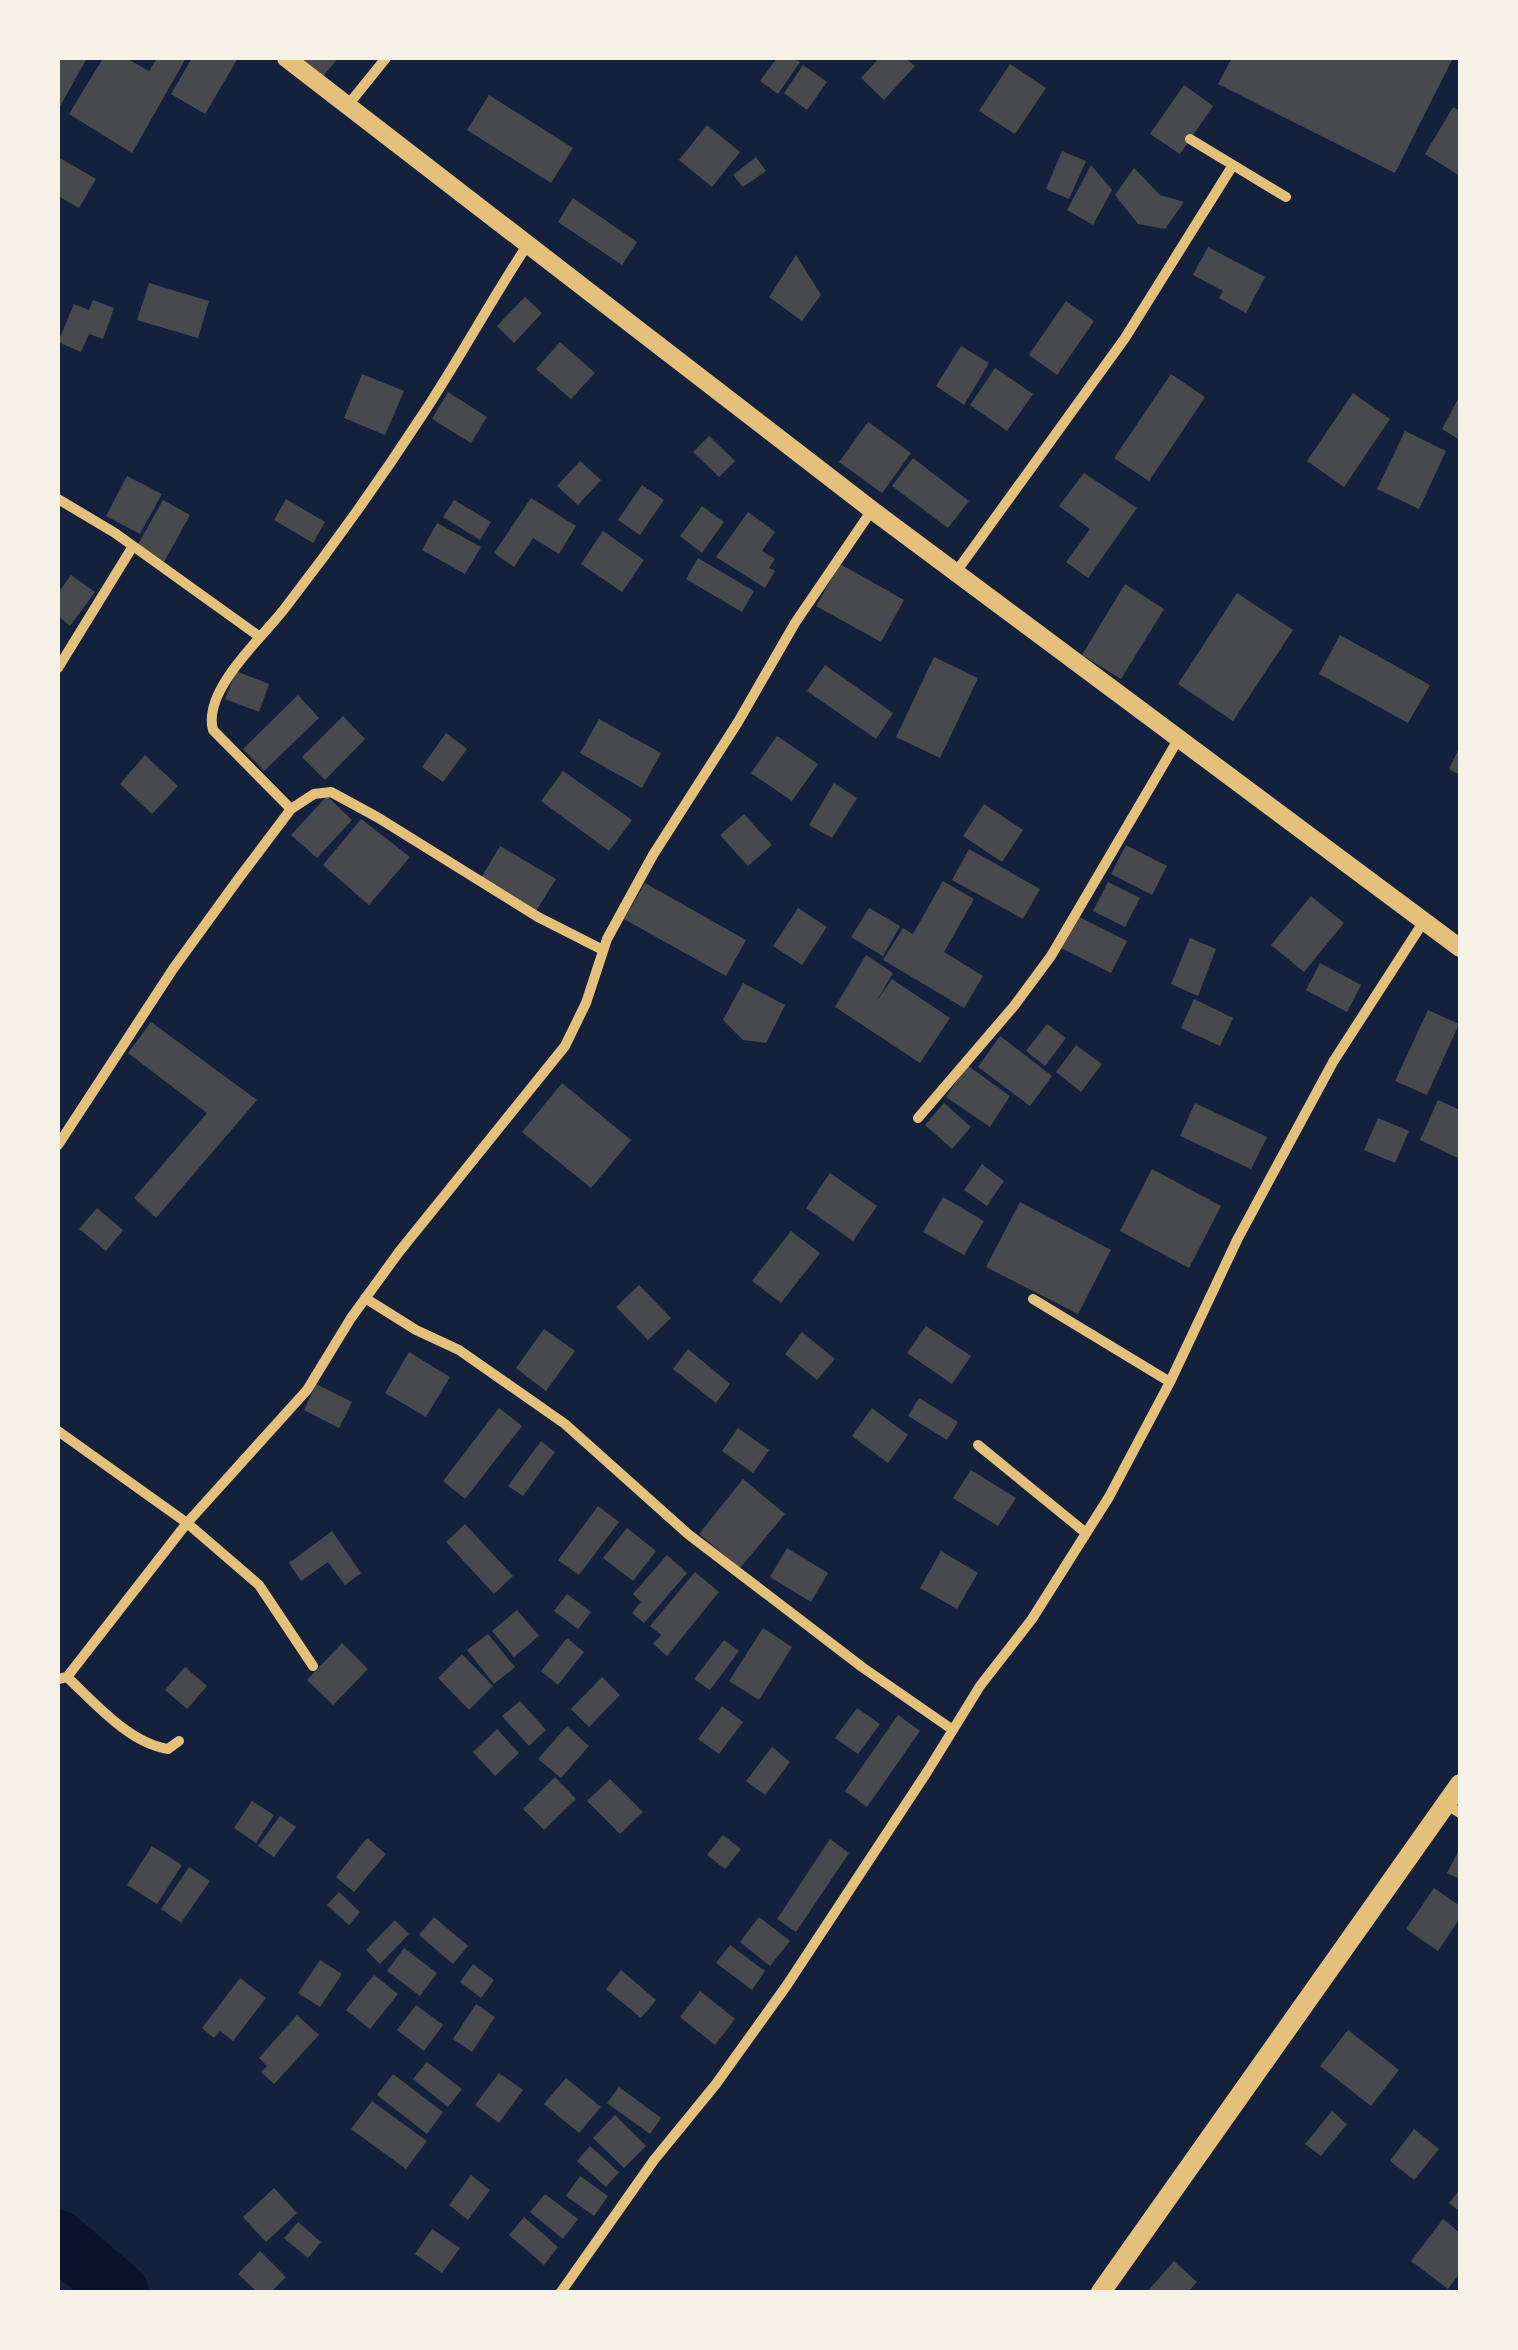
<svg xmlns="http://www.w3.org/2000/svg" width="1518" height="2350" font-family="'Sofia Sans Condensed',sans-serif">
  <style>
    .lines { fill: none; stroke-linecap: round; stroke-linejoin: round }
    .river { stroke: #0b132b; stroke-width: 58 }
    .building { fill: #48494c }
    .minor { stroke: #e5c07b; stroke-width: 10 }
    .tertiary { stroke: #e5c07b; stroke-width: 18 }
    .secondary { stroke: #e5c07b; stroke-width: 20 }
  </style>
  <rect width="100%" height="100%" fill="#14213d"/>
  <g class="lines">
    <path class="river" d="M58,2239L120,2292"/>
  </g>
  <path class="building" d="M58,58H87L58,110Z
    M103,58H126L149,71L157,58H186L132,153L69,114Z
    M192,58H238L205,114L171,94Z
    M295,58H338L321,79Z
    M777,58H793L800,62L778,94L760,81Z
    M879,58H905L915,66L884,100L861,78Z
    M1232,58H1453L1395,173L1218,84Z
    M1010,64L1046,88L1015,134L979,111Z
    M803,65L827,82L807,110L784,93Z
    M1184,85L1213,106L1180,154L1150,134Z
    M489,95L573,148L551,183L467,130Z
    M1453,107L1460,111V176L1425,154Z
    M707,125L740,152L712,187L679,160Z
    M1062,151L1086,161L1069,199L1046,189Z
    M58,157L96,179L79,208L58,196Z
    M756,157L766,171L743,187L733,175Z
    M1091,165L1112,190L1093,225L1067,210Z
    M1134,168L1160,195L1184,202L1165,229L1138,224L1115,195Z
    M573,198L637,242L622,265L558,222Z
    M1208,247L1265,277L1246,313L1219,298L1223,291L1193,275Z
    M796,255L821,295L802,321L769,297Z
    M149,283L209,301L198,338L137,320Z
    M525,297L542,313L514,343L497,326Z
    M93,300L114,308L103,339L89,334L81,352L58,342L74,304L89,310Z
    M1066,301L1094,321L1057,375L1029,355Z
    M560,342L595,373L571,399L536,369Z
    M961,346L989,363L964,405L936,386Z
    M995,368L1033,394L1007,431L970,405Z
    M362,374L404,391L385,435L344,418Z
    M1171,374L1205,397L1149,481L1114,458Z
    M448,392L487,417L471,443L432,419Z
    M1353,393L1390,419L1344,487L1307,461Z
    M1460,395V440L1442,429Z
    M868,422L911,453L882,493L839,462Z
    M1405,431L1446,451L1419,509L1377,489Z
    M709,436L735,461L719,477L693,452Z
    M913,458L969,501L948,528L892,486Z
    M580,461L601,480L578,505L557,486Z
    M1084,473L1137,508L1088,578L1066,562L1090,529L1059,506Z
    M127,476L162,494L140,534L106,516Z
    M642,485L664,500L640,535L618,520Z
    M531,498L576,526L559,554L533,538L514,567L494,553Z
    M286,499L325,522L313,543L274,520Z
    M163,500L190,515L164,562L137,546Z
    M454,500L491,522L480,540L443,517Z
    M702,506L724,522L702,553L680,536Z
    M748,512L775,532L762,551L775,559L769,568L775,571L765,588L716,557Z
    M437,523L481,547L465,574L422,550Z
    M603,531L644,560L622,592L581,564Z
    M698,558L754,591L742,612L686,579Z
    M840,564L904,600L881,642L816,606Z
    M71,575L95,592L70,626L58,616V593Z
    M1125,584L1164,609L1121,679L1082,655Z
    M1237,593L1293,630L1233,721L1178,684Z
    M1340,635L1430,685L1408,723L1319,674Z
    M934,657L978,678L940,758L896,737Z
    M825,665L893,713L876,739L807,691Z
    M236,671L269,684L259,712L225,699Z
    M298,695L319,718L264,771L243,749Z
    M343,716L365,739L325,780L302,757Z
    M599,719L661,753L642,788L580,753Z
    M446,733L467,749L443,782L422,767Z
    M777,736L818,764L792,801L751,773Z
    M1460,746V775L1449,769Z
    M145,755L178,786L152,814L120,784Z
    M563,771L632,820L609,851L541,801Z
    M834,783L857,798L832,838L809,825Z
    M327,796L352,820L317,858L291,835Z
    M984,804L1023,830L1002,862L963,836Z
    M744,814L772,845L748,866L720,835Z
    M361,819L410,857L369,905L323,865Z
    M1126,845L1167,866L1152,895L1111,874Z
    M500,846L556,879L536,911L481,878Z
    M969,849L1040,889L1023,919L952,880Z
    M943,881L974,899L944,952L983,976L964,1008L883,960L903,928L913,934Z
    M1108,882L1140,898L1125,927L1093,911Z
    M645,883L746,940L726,976L624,919Z
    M1311,896L1344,923L1304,972L1271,945Z
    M798,908L827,927L802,965L773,946Z
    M869,908L900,926L883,956L851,937Z
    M1077,916L1127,941L1111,973L1061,948Z
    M1190,938L1216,949L1198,996L1171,984Z
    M866,955L893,973L876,1002L892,979L950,1018L920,1063L835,1007Z
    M1320,963L1361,985L1347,1012L1306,990Z
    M743,983L785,1005L766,1043L743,1040L723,1020Z
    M1194,999L1233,1018L1220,1046L1181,1028Z
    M1428,1010L1459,1024L1427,1095L1395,1081Z
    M151,1022L257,1100L156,1218L134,1198L207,1113L128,1053Z
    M1047,1024L1066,1038L1045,1066L1026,1051Z
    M1000,1036L1052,1076L1030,1106L978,1067Z
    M1076,1045L1102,1064L1081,1092L1056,1072Z
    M967,1065L1010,1096L990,1127L946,1097Z
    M562,1083L631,1140L591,1188L522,1132Z
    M1438,1100L1460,1110V1159L1420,1140Z
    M944,1103L971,1127L952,1149L925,1125Z
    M1195,1103L1267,1137L1251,1169L1180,1136Z
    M1378,1118L1409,1131L1395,1163L1364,1150Z
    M982,1164L1004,1181L987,1206L964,1190Z
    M1152,1169L1221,1206L1189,1268L1120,1231Z
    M830,1173L877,1206L853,1241L806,1208Z
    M943,1197L984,1221L964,1255L923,1232Z
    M1020,1202L1111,1250L1078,1314L986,1267Z
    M97,1208L123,1230L106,1251L79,1229Z
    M791,1231L820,1253L781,1303L752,1281Z
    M639,1285L671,1318L648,1340L616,1307Z
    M926,1326L971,1356L952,1384L907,1353Z
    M544,1329L575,1351L546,1391L516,1368Z
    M802,1332L835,1359L817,1380L785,1354Z
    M688,1349L730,1384L716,1403L673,1369Z
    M409,1352L450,1377L426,1417L385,1393Z
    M316,1384L352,1402L339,1428L304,1410Z
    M919,1398L958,1422L947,1440L908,1416Z
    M499,1408L522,1426L465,1499L443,1481Z
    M872,1408L908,1435L888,1463L852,1436Z
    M738,1428L769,1450L753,1473L722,1451Z
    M541,1441L555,1452L523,1496L508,1486Z
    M971,1470L1016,1498L998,1526L953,1498Z
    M743,1479L785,1514L740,1568L699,1534Z
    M598,1506L619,1522L579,1575L558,1560Z
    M465,1524L513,1576L494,1594L446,1542Z
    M627,1528L656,1551L633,1581L603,1558Z
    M332,1531L361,1573L345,1585L328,1562L301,1581L289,1563Z
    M787,1548L828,1573L811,1602L770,1577Z
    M941,1551L978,1573L957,1609L920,1588Z
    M667,1555L687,1573L644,1623L632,1613L641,1602L633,1594Z
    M695,1572L719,1592L667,1656L653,1644L661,1635L650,1626Z
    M567,1594L591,1612L578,1629L554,1611Z
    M517,1610L539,1636L514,1657L492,1631Z
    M763,1628L792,1647L759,1700L729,1681Z
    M488,1634L515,1667L494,1684L467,1650Z
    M567,1638L584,1652L558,1685L541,1671Z
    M724,1640L739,1651L710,1690L694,1679Z
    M342,1643L368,1669L333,1705L307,1680Z
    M462,1654L493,1686L469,1710L438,1678Z
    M185,1667L207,1686L187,1709L165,1690Z
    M602,1677L620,1695L589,1727L571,1709Z
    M520,1701L546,1730L529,1746L502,1716Z
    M722,1706L743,1722L719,1754L698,1739Z
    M857,1708L880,1724L858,1754L835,1738Z
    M898,1715L920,1731L867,1807L845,1791Z
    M567,1726L589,1746L561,1778L538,1759Z
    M497,1729L519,1753L495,1776L473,1752Z
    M772,1747L790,1762L765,1795L746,1781Z
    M555,1777L576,1799L544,1830L523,1809Z
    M610,1779L643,1812L620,1834L587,1801Z
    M252,1801L274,1815L256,1843L234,1828Z
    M280,1816L296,1827L274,1857L258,1846Z
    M723,1835L741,1849L725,1869L707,1855Z
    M367,1838L386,1854L354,1892L336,1877Z
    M830,1839L849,1853L796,1932L777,1919Z
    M152,1846L182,1865L157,1904L127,1885Z
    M1460,1848V1879L1447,1873Z
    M189,1867L210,1881L181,1923L161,1909Z
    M1434,1888L1460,1906V1918L1438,1951L1406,1929Z
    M339,1892L360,1912L349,1925L327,1905Z
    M434,1917L468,1946L453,1964L419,1935Z
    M759,1917L790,1941L770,1966L740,1942Z
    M395,1920L409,1934L380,1964L366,1950Z
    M730,1945L765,1971L752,1990L716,1963Z
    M404,1948L437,1973L420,1996L387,1971Z
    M320,1960L342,1974L320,2007L298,1993Z
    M473,1964L494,1980L481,1998L460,1982Z
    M621,1970L656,2000L641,2018L606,1989Z
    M374,1975L398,1994L370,2029L346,2010Z
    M240,1978L266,1998L233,2041L220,2031L214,2038L202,2028Z
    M700,1991L735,2019L715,2045L680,2017Z
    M476,2004L495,2017L472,2052L453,2039Z
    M416,2005L443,2025L424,2051L397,2030Z
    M297,2015L319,2035L274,2084L261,2072L267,2066L259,2058Z
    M1348,2030L1399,2070L1371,2106L1320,2066Z
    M427,2062L462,2089L448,2107L413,2079Z
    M499,2073L523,2090L499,2123L475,2105Z
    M393,2074L443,2112L427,2134L377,2095Z
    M566,2078L601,2107L579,2133L544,2104Z
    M619,2087L661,2118L650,2134L607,2103Z
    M372,2101L427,2141L406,2169L351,2129Z
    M1332,2111L1347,2124L1321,2156L1305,2144Z
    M615,2115L646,2146L624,2168L593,2138Z
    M1414,2129L1439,2149L1414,2180L1390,2161Z
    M590,2146L619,2172L606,2187L577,2161Z
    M471,2175L490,2190L468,2220L449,2205Z
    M580,2176L608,2196L594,2216L566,2196Z
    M274,2188L297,2213L266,2242L243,2217Z
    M1460,2189V2212L1449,2203Z
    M545,2194L578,2219L563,2239L530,2212Z
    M524,2217L558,2247L544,2265L509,2235Z
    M1443,2219L1460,2233V2273L1448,2289L1411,2261Z
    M298,2222L321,2242L308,2258L284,2238Z
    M432,2229L460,2248L442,2273L415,2254Z
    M260,2251L286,2277L271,2292H257L238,2274Z
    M1174,2261L1197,2282L1188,2292H1147Z"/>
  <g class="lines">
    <path class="minor" d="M348,105L386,58
      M1233,165L1286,197
      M58,499L115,533L260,637
      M956,572L1125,338L1233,165L1190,139
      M58,668L133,546
      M291,809L213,730C202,690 263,637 285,608C333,546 380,480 423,414C460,358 491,300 528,244
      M918,1118L1014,1006L1051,956L1179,738
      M58,1145L173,969L239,878L291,809L314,794L331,792L377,817L538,917L603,950
      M365,1298L416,1330L459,1350L565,1424L688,1534L862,1667L953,1730
      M1033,1299L1170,1382
      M58,1431L187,1523L307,1390L351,1318L399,1252L565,1046L586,1003L607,939L653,855L738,722L795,623L872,510
      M978,1445L1086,1533
      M67,1677C95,1703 129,1743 168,1749L179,1741
      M58,1679L67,1677L187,1523L259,1585L313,1666
      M1446,1804L1460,1813
      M561,2292L654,2160L716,2084L787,1985L927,1772L980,1686L1032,1619L1109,1497L1170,1382L1238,1238L1333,1062L1424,921"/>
    <path class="tertiary" d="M286,58L872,510L1460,948"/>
    <path class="secondary" d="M1101,2292L1460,1784"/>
  </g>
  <rect width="1518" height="2350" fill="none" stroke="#f6f1e7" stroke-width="120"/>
</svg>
